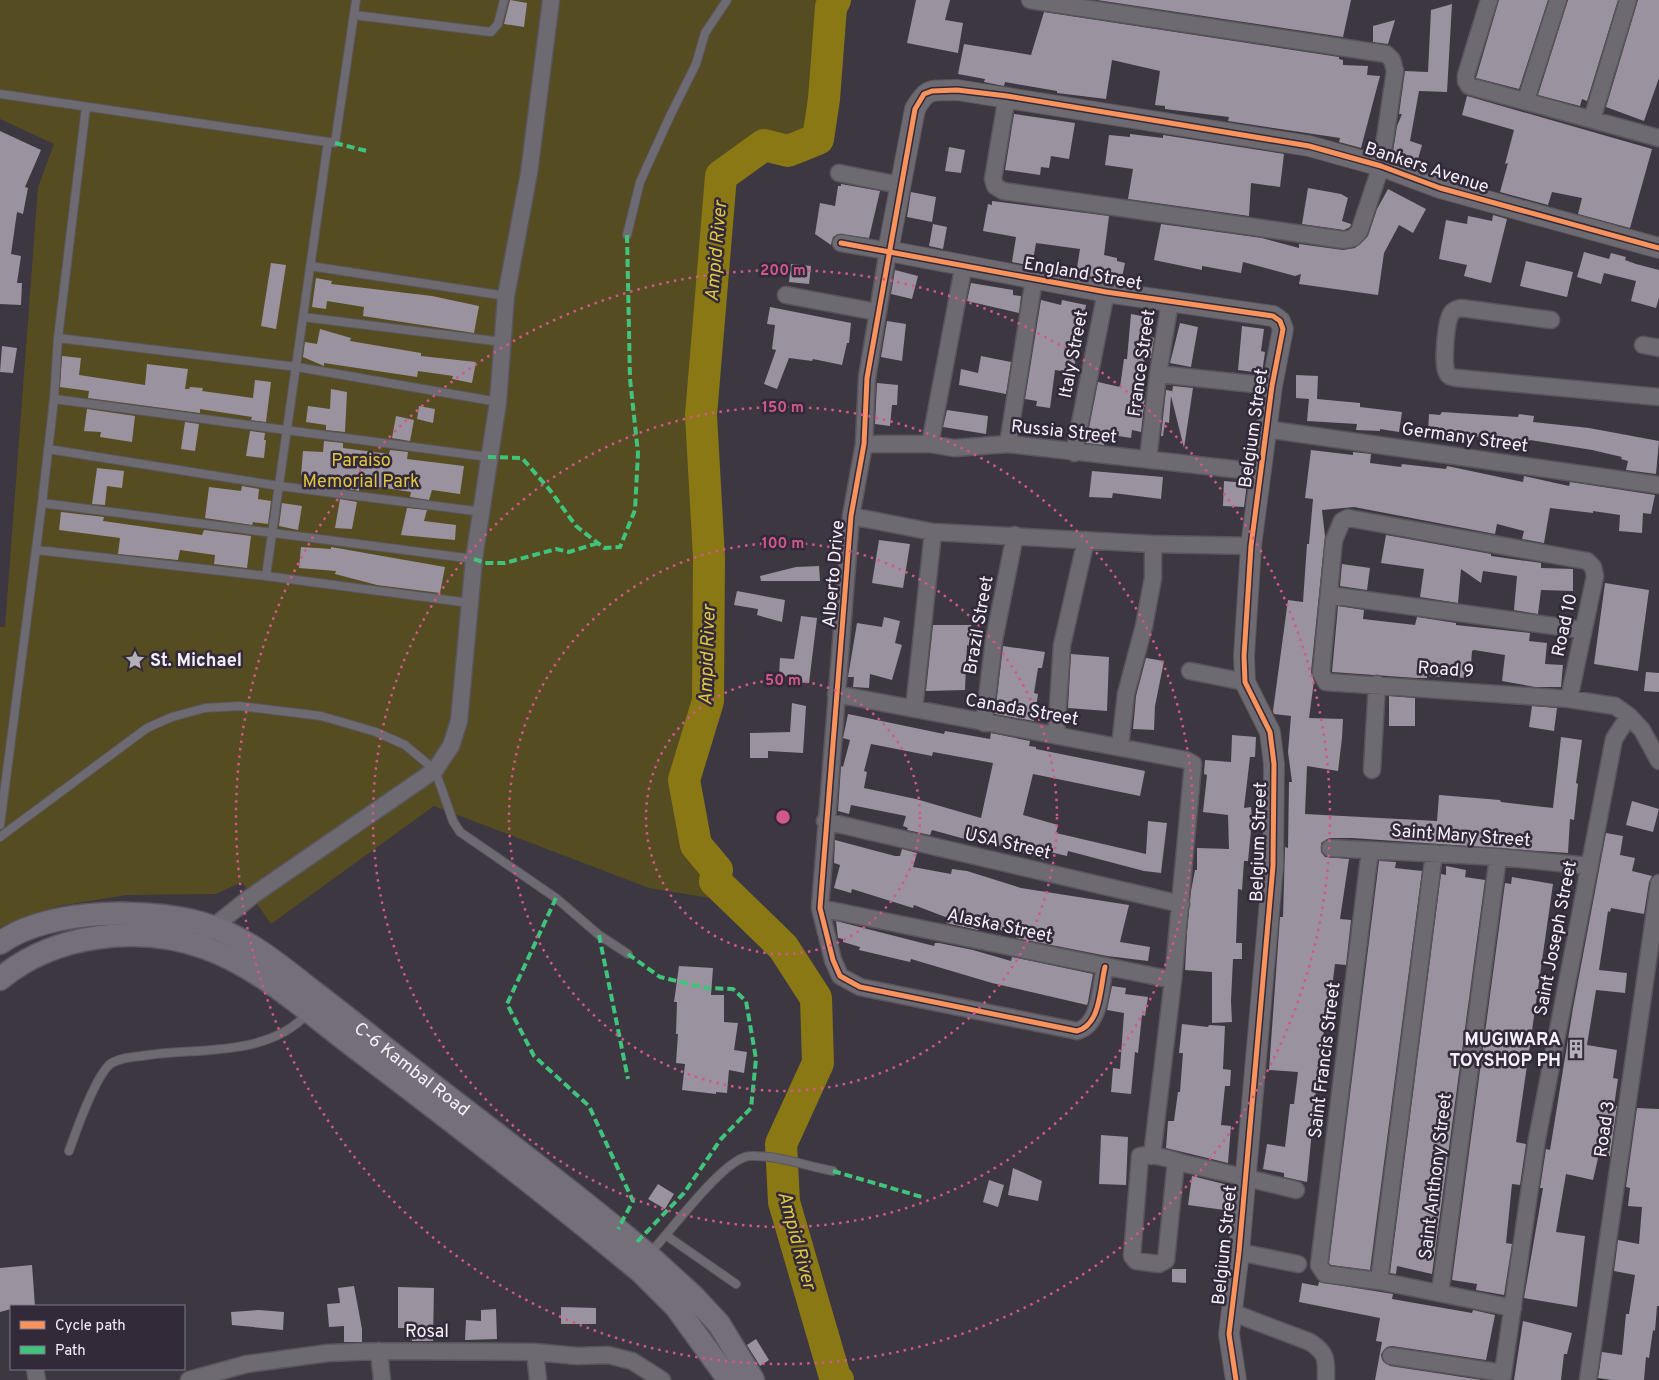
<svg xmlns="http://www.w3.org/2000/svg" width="1659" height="1380" font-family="Overpass,sans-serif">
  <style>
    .green { fill: #554c21 }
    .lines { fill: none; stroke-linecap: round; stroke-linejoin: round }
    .river { stroke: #8a7815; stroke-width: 32 }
    .building { fill: #9a929f; fill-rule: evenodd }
    .service-casing { stroke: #5a555d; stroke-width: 10 }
    .minor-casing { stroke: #5a555d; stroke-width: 19 }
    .tertiary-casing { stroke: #5a555d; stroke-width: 22 }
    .secondary-casing { stroke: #5a555d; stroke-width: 25 }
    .service { stroke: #6e6a71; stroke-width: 8 }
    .minor { stroke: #6e6a71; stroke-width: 16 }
    .tertiary { stroke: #6e6a71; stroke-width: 20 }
    .secondary { stroke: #746f78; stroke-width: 22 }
    .quiet { stroke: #40c37c; stroke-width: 4; stroke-dasharray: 8 4; stroke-linecap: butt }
    .cycleway-casing { stroke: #322939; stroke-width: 8 }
    .cycleway { stroke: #f8935d; stroke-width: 5 }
    .ring { fill: none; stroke: #d1588a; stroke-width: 2.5; stroke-dasharray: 2.5 5 }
    .labels { text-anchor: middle; stroke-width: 5; stroke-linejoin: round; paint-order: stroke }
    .street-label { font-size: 18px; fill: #f4eff9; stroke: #322939 }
    .park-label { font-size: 18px; fill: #e0c642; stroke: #322939 }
    .poi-label { font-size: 18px; font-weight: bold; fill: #f4eff9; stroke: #322939; text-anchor: start }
    .water-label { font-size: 19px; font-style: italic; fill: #e0c643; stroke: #322939 }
    .centre { fill: #d1588a; stroke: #322939; stroke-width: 2.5 }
    .ring-label { font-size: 15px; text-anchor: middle; font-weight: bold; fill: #d1588a; stroke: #322939; stroke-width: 5; stroke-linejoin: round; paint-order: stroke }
  </style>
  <rect width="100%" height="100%" fill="#3c3740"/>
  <path class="green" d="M0,0H835L831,7L824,99L818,139L788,151L764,145L721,176L701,415L709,557L708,701L684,781L696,845L717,870L710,898L649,888L434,806L271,924L242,882L216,894L127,895L59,906L0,927V627H5L38,187L54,144L0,119Z"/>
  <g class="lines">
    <path class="river" d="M835,0L831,7L824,99L818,139L788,151L764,145L721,176L701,415L709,557L708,701L684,780L696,845L717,870L715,881L783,947L816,998L818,1063L781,1144L784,1202L835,1377L838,1380"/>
  </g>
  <path class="building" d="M510,0L527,3L524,27L504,24Z
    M916,0H950L945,20L963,23L958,53L907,43Z
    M1097,0H1351L1343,37Z
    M1499,0H1548L1519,89L1476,78Z
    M1568,0H1618L1587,101L1582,99L1580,106L1538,95Z
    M1638,0H1659V78L1644,121L1606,107Z
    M1452,4L1447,92L1419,91L1410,141L1422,145L1416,166L1392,158L1397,126L1402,114H1399L1405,71L1428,72L1431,10Z
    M1044,12L1339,57V59L1343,60V65L1368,66L1367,75L1380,76L1361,148L1339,142L1340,138L1228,121L1229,117L1165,109V106L1155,105L1160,71L1112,60L1106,99L1057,93V91L1005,82L1004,86L984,82L985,79L958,74L964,44L1031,55Z
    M1395,20L1388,44L1373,42V26Z
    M1467,96L1652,149L1630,228L1578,214L1582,198L1552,192L1548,205L1500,192L1508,163L1505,164L1514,130L1462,115Z
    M1014,114L1075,123L1069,159L1051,156L1049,168L1041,167L1040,175L1005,170Z
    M0,131L41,150L25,187L28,188L23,214L17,212L11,254L21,256L17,283H22L21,305L0,304Z
    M1130,134L1163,138V135L1284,154L1280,187L1251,183L1249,216L1128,199L1133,169L1105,165L1109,135L1130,137Z
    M949,147L965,150L961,173L945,171Z
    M841,184L880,191L869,238L838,234L833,237L831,245L815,234L820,203L835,206L838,186H841Z
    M1308,188L1341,194L1348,198L1342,221L1351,224L1350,227L1344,230L1302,224Z
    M1388,189L1426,209L1413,233L1399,225L1384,253L1378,295L1299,284L1301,274L1295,276L1243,262L1241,273L1202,266V270L1154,260L1161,224L1262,238L1299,248V244L1343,250L1355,248L1368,236L1377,209Z
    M911,192L936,197L932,222L907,217Z
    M992,201L1109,216L1104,255L1117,258V261L1125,263L1121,282L1076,274L1080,249L1036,243L1032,266L1012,262L1016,237L983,231L988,204L992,205Z
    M1493,215L1507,219L1491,283L1464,276L1467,265L1439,259L1446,220L1467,224L1468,216L1492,221Z
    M933,224L947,227L943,249L929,246Z
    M1584,252L1609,259L1611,253L1626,257L1625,260L1636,264L1659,270V298L1656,308L1631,301L1636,281L1604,273L1601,284L1577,277Z
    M1526,261L1573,272L1567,297L1520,286Z
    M271,263L286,265L276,329L261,326Z
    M791,264L811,266L809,284L789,282Z
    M895,270L918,276L912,299L891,294Z
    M316,278L332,281L331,284L432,296L479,306L474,333L363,316L364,307L327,301L326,309L312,307Z
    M971,283L1013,290V295L1021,296L1019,313L967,301Z
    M1041,300L1061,305L1062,300L1086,305L1073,373L1055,370L1050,408L1036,406L1037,401L1025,399Z
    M770,307L851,323L849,343H847L842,365L813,359L812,361L789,358L777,389L764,384L776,350L772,349L775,325L767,324Z
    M1131,314L1152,318L1149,336L1154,338L1151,358L1145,356L1141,385L1146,387L1141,432L1132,430L1131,438L1106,434L1104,445L1086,443L1098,382L1120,387L1124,359H1127Z
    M887,321L906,324L902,361L881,357Z
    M1180,323L1198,327L1191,367L1170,363Z
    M1242,326L1264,329L1261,351L1265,352L1262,373L1238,370Z
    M320,329L351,338L350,341L421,353V356L476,362L472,383L452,379L453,376L418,371L417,377L324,363V366L303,357L305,342L317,344Z
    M2,346L17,348L13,373L0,372Z
    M62,356L81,358L79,375L145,385L147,364L188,369L185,389H189L190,387L203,388L202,391L253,398L255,380L271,382L266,422L251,420L252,417L200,409V413L88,398L89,391L60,387Z
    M981,356L1011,362L1006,394L959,385L961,369L978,373Z
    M1296,375L1318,376L1317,399L1360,403V407L1402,412L1399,432L1380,429V431L1356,430L1357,424L1307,421L1309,399L1296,398Z
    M877,383L898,385L897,405H892L890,426L875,424Z
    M1173,386L1193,388L1184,448L1171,396L1169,423L1165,422L1163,436H1161L1166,390L1172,391V393Z
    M331,389L347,392L345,432L326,430V425L306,422L308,406L330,409Z
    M419,406L435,409L433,423L417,419Z
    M87,409L135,416L132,442L100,437L101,432L84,431Z
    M947,410L988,416L986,434L943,427Z
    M1442,412L1518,417L1519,414L1534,416L1533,422L1589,428L1659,441L1656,474L1626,470L1628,461L1621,459L1622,457L1592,450L1530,440V443L1506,439V442L1492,440V438L1428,432L1429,414L1440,415Z
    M396,416L414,420L410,441L392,438Z
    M185,422L199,424L195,451L181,449Z
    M250,431L265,433L264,440H266L264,458L246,456Z
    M324,441L343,443V448L389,454L390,450L408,452L407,459L464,466L460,494L432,490L429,500L410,497L411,492L360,484L359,491L342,488L343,484L319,481L320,477L301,475L303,451L323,452Z
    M1311,450L1353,455V452L1371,454L1370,463L1401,467L1402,464L1446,469L1447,466L1523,482L1524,476L1569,486L1570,482L1655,495L1651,514L1643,513L1642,533L1619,531L1620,515L1593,511V513L1550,508L1544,543L1522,539L1524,531L1497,524L1495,534L1354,507L1322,510L1325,536L1311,672L1314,681L1309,718L1343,719L1342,738L1338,771L1307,766L1305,814L1437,821L1439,795L1500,800L1501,802L1553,808L1561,737L1582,740L1576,783L1578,784L1574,820L1570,819L1568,853L1352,838H1330L1321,843V852L1325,857L1349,859L1340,919L1351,920L1346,965L1335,964L1327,1027H1324L1321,1071L1319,1089H1316L1307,1182L1284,1177V1173L1263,1169L1267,1144L1285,1147L1290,1104H1294L1298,1072L1269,1070L1280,917H1283L1285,847L1288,848L1289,782H1292L1288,752L1291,716L1274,714L1273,711L1288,600L1303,602L1307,544H1309L1313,499L1305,498Z
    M97,468L124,471L122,488L107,486L105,505L92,504Z
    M1092,471L1163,477L1161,499L1113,493L1112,498L1089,497Z
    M1224,481L1247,483L1244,507L1223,506Z
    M242,486L259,489L258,499L271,501L268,524L253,522L252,525L205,518L209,487L241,491Z
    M340,499L357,502L352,529L335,528Z
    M282,503L302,506L298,530L279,526Z
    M407,508L427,510L424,521L456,525L455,540L401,535Z
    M61,512L104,517L103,521L202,535L204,530L251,536L247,568L214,564L215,555L180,550L178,560L118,554L120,538L59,530Z
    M1386,535L1491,554V556L1541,563V568L1573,569V591L1541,590L1538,614L1514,610L1517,576L1483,571L1481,583L1461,569L1458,603L1420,597L1424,569L1381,563Z
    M879,540L910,544L903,588L872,583Z
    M301,547L331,549V547L445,567L440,593L377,585L335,574L336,571L299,568Z
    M1342,564L1370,568L1367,590L1340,586Z
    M819,566L820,581H761L760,576L796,567Z
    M1605,583L1649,590L1638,671L1594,664Z
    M737,591L785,600L782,622L757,615L758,609L734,605Z
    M1338,606L1364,610L1363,619L1415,625L1417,617L1456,623V625L1530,633L1529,641L1547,643L1545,664L1563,665L1561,687H1535L1502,681L1505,655L1474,650L1472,651L1470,678L1427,676V678H1416L1332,672Z
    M801,616L817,618L809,683L792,682L793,677L779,676L780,658L794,659Z
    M884,617L900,621L895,643L902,645L892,680L870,674L869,688L853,687L854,677H848L857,623L882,627Z
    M933,625H971L970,646L967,645L965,690L926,691Z
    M1003,646L1045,652L1042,668H1038L1034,693L1038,694L1034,721L995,714Z
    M1071,654L1109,657L1107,711L1068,708Z
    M1146,658L1164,661L1155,706L1154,730L1133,729L1136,696Z
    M1646,672L1659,673V692L1644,691Z
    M1389,696L1415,698V726H1389Z
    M792,703L806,706L803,753L768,751V758H750V733L790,732Z
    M1532,706L1557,708L1554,731L1529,727Z
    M848,714L944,734L945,731L990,739L991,733L1030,741L1029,746L1036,747V749L1145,771L1140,796L1033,774L1023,815L1058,825L1056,833L1146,854L1148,821L1167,823L1161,873L1144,871L1068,851L1067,856L1050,852L1048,861L966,835L965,839L932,830L930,835L907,830L908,828L903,826L906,816L851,805L849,814L838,811L841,766L843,767L850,740L843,738ZM871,744L932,756L933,752L993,763L981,818L916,799L864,788L867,772L864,771Z
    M1232,735L1256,737L1255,757H1250L1244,808L1251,807L1252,820L1248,861H1244L1242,890L1238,889L1236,943H1242V959H1233L1231,1001L1232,1022L1212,1023V972L1185,970L1187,932L1191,891L1195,870H1197V848L1229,849L1228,815L1203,812L1207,775L1204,774L1205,760L1231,762Z
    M1632,801L1659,809L1653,832L1626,825Z
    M1606,833L1623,836L1620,855L1635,858L1632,871L1652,876L1649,882L1644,914L1611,908L1610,912L1608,911L1599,970L1627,973L1625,993L1596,990L1587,1045L1617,1050L1613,1078L1618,1079L1614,1106H1617L1610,1156L1599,1154L1593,1180L1566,1174L1556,1232L1585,1236L1577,1307L1524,1298L1543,1188H1540L1546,1149L1550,1150L1573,1008Z
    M835,840L895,856H900L902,849L917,853L913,867L951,874L952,869L967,871L1021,888L1129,905L1120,942L1150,947L1148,961L1107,956L1016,938L1017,935L980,924L978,930L946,923L948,918L914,905L913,908L852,889L851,893L834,888L840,865L834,863Z
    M1379,861L1396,862L1395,868L1422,871L1370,1270L1331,1265L1329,1263Z
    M1446,866L1466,870L1465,877L1485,880L1432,1274L1397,1266L1396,1274L1390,1273L1441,874L1446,875Z
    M1512,877L1553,884L1516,1142L1526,1144L1520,1185L1512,1184L1506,1243L1512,1244L1504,1295L1476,1290L1477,1284L1452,1280L1505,883L1511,884Z
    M836,921L934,946L935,943H939L973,950L1011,961L1012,957L1093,974L1088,1002L1087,1005L992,983L911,959L910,962L859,950L860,947L843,942V939L838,938Z
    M679,966L713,968L711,995H724V1022L738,1023L734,1050L747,1052L744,1073L729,1070L727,1093L716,1092V1094L682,1090L685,1064L676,1063L678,1034H676L677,1002H674Z
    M1112,986L1126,988L1125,994L1148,997L1145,1016L1142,1015L1138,1053L1135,1052L1131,1094L1111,1092L1113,1068L1120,1069L1124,1013L1107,1010Z
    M1182,1024L1208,1027L1209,1025L1225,1026L1223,1069L1231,1070L1230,1086H1225L1221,1125L1231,1126L1228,1163L1166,1148L1168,1121H1174L1178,1092H1180L1183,1053H1179Z
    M1637,1108L1659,1109V1306H1657L1655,1331L1653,1330L1649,1358L1646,1357L1644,1380H1612L1598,1378L1602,1352L1622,1355L1626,1314H1629L1635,1275L1614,1271L1618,1240L1639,1244L1642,1207L1628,1206L1630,1188L1626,1187Z
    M1101,1135L1128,1137L1126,1185L1099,1184Z
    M1013,1168L1042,1181L1038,1201L1008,1195Z
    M1192,1176L1228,1185L1224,1210L1188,1205Z
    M989,1180L1004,1185L998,1207L983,1202Z
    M658,1184L674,1194L665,1209L648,1199Z
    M32,1265L35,1306H11V1309L0,1312V1268Z
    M1172,1269H1186V1283L1172,1282Z
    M1319,1282L1393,1294L1392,1299L1472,1313L1473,1310L1495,1315L1486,1360L1392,1346L1387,1347L1381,1354L1382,1360L1390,1366L1482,1380H1375L1382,1342L1376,1341L1380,1318L1299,1302L1302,1283L1318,1286Z
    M354,1286L362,1329V1342H344V1326L329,1327L327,1304L340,1303L338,1288Z
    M398,1287L434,1288L433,1341H412V1328H398Z
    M561,1307L596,1308V1324H561Z
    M496,1309L497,1339L465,1340L466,1320L481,1321V1310Z
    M259,1310L284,1312L283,1330L232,1325L231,1312Z
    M1523,1321L1572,1333L1567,1354H1564L1561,1380H1514Z
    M756,1339L769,1360L760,1366L747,1345Z"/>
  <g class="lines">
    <defs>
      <path id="service" d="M354,15L491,32L498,24L504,0
        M0,94L335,143L356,0
        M627,235L640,182L670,116L696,64L705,33L727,0
        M310,266L506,296
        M303,317L503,342
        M58,338L297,367L498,402
        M54,399L488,457
        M48,449L279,486L483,512
        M42,503L474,559
        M36,550L266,576L470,603
        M266,576L328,142
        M0,825L42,503L54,399L58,338L86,107
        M0,837L147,728L172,717L205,708L239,706L321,716L376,732L405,745L435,770L453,821L460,832L556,898L599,935L628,954
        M69,1151C76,1131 95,1079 109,1065C117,1058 132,1057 142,1056C196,1047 267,1058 307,1014
        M667,1236L736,1284
        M649,1254C669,1234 724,1157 750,1156C777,1155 806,1166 833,1171"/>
      <path id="minor" d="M1489,0L1466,75V81L1469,86L1659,138
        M1007,96L993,179L995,186L1003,191L1344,240L1353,238L1359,232L1381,166L1395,71L1392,60L1386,54L1030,0
        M1526,100L1558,0
        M1592,119L1628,0
        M839,173L899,185
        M841,243L888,251L867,378L864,444L851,516L820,908L833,960L840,976L860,987L1077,1031C1101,1025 1100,987 1105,967
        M786,295L877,312
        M1551,320L1461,308C1457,309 1453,310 1451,314C1446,322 1442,366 1447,373C1449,377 1452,377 1457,378L1659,397
        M1643,345L1659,348
        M1158,374L1272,386
        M1266,429L1659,485
        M864,444H930L954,448L1008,444L1260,472
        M930,444L964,264
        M1008,444L1034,279
        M1074,453L1106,292
        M1148,459L1158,374L1170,302
        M851,516L933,532L1153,544L1251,546
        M1329,595L1583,630
        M1190,671L1245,682
        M836,694L1186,760L1193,764L1173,980L1152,1156
        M1569,699L1595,576L1593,567L1587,561L1348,518L1342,521L1334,540L1321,673L1326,682L1569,699L1615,706L1629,716L1642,730L1659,761
        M914,709L933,532
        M984,723L994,640L1015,535
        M1056,735L1062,645L1086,540
        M1120,746L1126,694L1144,626L1153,578V544
        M1372,770L1377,684
        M825,821L1181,904
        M1330,848L1498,857L1589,866
        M1370,850L1319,1265L1325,1274L1379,1281L1513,1308
        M820,908L1173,980
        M207,932L252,896L435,770L451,746L459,721L474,559L498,402L506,296L529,173L551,0
        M1176,1161L1166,1260L1159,1264L1136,1261L1132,1256L1140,1156C1154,1153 1172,1160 1186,1164C1223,1172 1260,1181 1296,1190
        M1239,1252L1298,1264
        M1379,1281L1434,853
        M1440,1293L1498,857
        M1231,1312L1310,1342C1328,1354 1326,1360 1326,1380
        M379,1351L382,1380
        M535,1352L538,1380
        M1391,1356L1503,1373
        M35,1369L37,1380
        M189,1380L247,1364L328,1353L379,1351L535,1352L577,1356L608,1355L632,1361L662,1380
        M1502,1380L1537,1139L1614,739L1629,716
        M1588,1380L1659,883"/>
      <path id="tertiary" d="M1236,1380L1229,1334L1239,1252L1273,866L1274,764L1270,732L1245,682L1244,656L1251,546L1272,386L1283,329L1280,321L1273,316L1106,292L888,251L915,109C928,86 932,91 957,90L1309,146L1381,166L1440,188L1659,248"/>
      <g id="secondary">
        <path id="s1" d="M0,943C49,907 157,907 213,927C248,940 277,963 306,986C333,1007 359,1027 385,1048C473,1117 563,1183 648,1255L693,1296L719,1324L753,1380"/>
        <path d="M0,979C55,933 140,924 206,948C261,968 307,1011 352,1045C450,1119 547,1194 641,1272L676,1307L729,1380"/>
      </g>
    </defs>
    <use href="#service" class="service-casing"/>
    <use href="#minor" class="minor-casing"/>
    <use href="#tertiary" class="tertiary-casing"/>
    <use href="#secondary" class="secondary-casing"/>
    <use href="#service" class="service"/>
    <use href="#minor" class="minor"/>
    <use href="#tertiary" class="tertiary"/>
    <use href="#secondary" class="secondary"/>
    <path class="quiet" d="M335,143L367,151
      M488,457L522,458L549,489L576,526L604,548L620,547L635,510L638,453L630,379L627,235
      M474,559L485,563H505L556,549L569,552L598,543
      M556,898L507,1004L534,1056L589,1106L633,1201L618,1229
      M599,935L628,1079
      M628,954L660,977L706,988L733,989L746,1001L756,1059L751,1108L721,1139L684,1193L635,1244
      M833,1171L922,1197"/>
    <defs>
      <path id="cycleway" d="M841,243L1106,292L1273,316L1280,321L1283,329L1272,386L1251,546L1244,656L1245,682L1270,732L1274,764L1273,866L1239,1252L1229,1334L1236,1380
        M1105,967C1100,987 1101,1025 1077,1031L860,987L840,976L833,960L820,908L851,516L864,444L867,378L915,109L924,94L932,91L957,90L1007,96L1309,146L1381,166L1440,188L1659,248"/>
    </defs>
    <use href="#cycleway" class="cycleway-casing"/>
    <use href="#cycleway" class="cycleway"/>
  </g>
  <g class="ring">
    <circle cx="783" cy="817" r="137"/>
    <circle cx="783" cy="817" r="274"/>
    <circle cx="783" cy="817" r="410"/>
    <circle cx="783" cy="817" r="547"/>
  </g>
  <defs>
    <symbol id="sight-bare" viewBox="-9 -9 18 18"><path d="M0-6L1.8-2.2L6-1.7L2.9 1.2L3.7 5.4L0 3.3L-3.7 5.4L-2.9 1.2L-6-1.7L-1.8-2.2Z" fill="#b4afb8" stroke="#322939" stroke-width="2.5" paint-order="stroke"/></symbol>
    <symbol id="building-bare" viewBox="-9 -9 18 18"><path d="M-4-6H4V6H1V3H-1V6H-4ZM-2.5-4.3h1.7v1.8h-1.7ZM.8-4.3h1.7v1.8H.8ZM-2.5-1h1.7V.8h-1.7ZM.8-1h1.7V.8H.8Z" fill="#b4afb8" stroke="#322939" stroke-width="2.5" paint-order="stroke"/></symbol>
  </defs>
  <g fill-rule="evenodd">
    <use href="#sight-bare" x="121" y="646" width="28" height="28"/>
    <use href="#building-bare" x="1562" y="1035" width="28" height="28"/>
  </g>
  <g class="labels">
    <g class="street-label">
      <text transform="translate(1427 167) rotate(18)" y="6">Bankers Avenue</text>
      <text transform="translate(1083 273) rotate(10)" y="6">England Street</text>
      <text transform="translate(1073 354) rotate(-79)" y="6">Italy Street</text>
      <text transform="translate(1141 363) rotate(-82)" y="6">France Street</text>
      <text transform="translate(1253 428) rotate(-82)" y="6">Belgium Street</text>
      <text transform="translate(1064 431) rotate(6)" y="6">Russia Street</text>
      <text transform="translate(1465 437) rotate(8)" y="6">Germany Street</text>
      <text transform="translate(833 574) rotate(-85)" y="6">Alberto Drive</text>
      <text transform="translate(978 625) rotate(-80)" y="6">Brazil Street</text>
      <text transform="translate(1564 625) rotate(-78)" y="6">Road 10</text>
      <text transform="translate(1446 669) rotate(4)" y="6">Road 9</text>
      <text transform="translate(1022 709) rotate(10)" y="6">Canada Street</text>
      <text transform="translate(1461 835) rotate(4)" y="6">Saint Mary Street</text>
      <text transform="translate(1258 842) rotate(-88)" y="6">Belgium Street</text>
      <text transform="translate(1008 843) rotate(13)" y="6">USA Street</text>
      <text transform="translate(1000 925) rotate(12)" y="6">Alaska Street</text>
      <text transform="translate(1555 938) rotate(-79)" y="6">Saint Joseph Street</text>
      <text transform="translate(1324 1060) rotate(-83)" y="6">Saint Francis Street</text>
      <text dy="6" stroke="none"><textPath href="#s1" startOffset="465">C-6 Kambal Road</textPath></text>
      <text transform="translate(1604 1129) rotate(-82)" y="6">Road 3</text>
      <text transform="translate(1435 1176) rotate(-83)" y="6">Saint Anthony Street</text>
      <text transform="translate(1224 1245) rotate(-84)" y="6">Belgium Street</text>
      <text x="427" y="1337">Rosal</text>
    </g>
    <g class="park-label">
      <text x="361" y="466">Paraiso<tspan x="361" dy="21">Memorial Park</tspan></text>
    </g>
    <g class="poi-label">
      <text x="150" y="666">St. Michael</text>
      <text x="1561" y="1045" text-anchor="end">MUGIWARA<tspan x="1561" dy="21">TOYSHOP PH</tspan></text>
    </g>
    <g class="water-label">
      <text transform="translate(715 251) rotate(-85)" y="7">Ampid River</text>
      <text transform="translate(706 655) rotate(-88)" y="7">Ampid River</text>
      <text transform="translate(798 1240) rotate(75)" y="7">Ampid River</text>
    </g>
  </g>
  <circle cx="783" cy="817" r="8" class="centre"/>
  <g class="ring-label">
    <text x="783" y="275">200 m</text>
    <text x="783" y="412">150 m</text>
    <text x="783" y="548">100 m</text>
    <text x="783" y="685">50 m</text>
  </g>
  <rect x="10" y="1305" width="175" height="65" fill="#322939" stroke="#807886"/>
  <rect x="20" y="1321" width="25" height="8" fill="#f8935d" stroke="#807886"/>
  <text x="55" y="1330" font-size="15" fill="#f4eff9">Cycle path</text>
  <rect x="20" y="1346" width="25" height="8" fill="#40c37c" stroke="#807886"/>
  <text x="55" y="1355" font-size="15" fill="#f4eff9">Path</text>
</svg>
